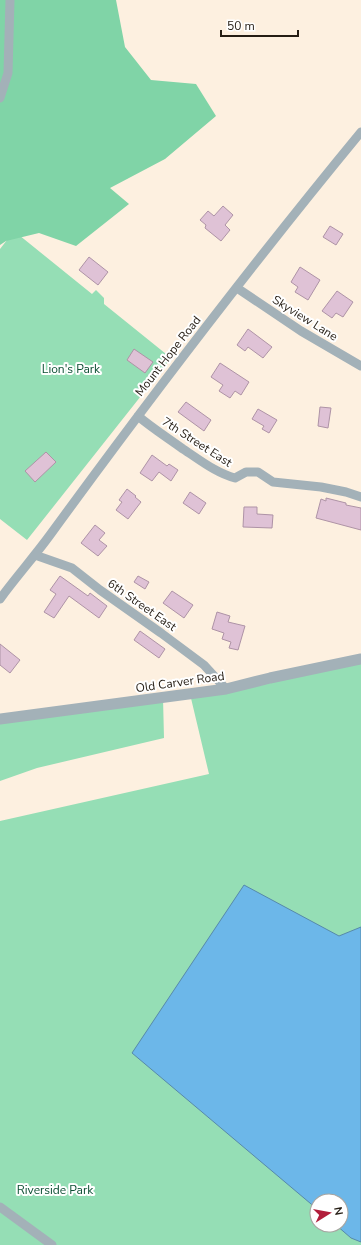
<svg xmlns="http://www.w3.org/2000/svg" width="361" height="1245" font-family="'Nunito Sans',sans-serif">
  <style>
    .green { fill: #95deb5; fill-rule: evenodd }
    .forest { fill: #80d4a7 }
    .water { fill: #6cb7e9; stroke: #5789a9 }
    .building { fill: #dfc2d6; stroke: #ae93a6 }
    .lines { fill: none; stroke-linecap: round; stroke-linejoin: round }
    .minor { stroke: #a3b1b8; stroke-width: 9 }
    .tertiary { stroke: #a3b1b8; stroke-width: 11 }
    .labels { text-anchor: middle; stroke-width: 4; stroke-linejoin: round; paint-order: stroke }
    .street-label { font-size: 12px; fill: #251d14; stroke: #fff }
    .park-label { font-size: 12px; fill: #0b4e32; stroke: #fff }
  </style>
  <rect width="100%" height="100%" fill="#fdf0e0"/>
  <path class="green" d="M14,231L92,294L96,290L104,298V304L171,358L27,540L0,519V249Z
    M361,661V1245H0V821L209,774L190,694ZM317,1201H341V1225H317Z
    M163,698L164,738L37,768L0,781V719Z"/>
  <path class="forest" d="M0,0H116L125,47L151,80L196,84L216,116L165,159L110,188L129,204L76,246L39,233L6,241L0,245Z"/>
  <path class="water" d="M244,885L339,936L361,927V1242L351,1238L336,1225H341V1201H317V1209L132,1053Z"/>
  <path class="building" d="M223,206L233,215L225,225L230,230L221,241L205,228L206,225L200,220L208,211L214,216Z
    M330,226L343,234L336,245L323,237Z
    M89,257L108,272L98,285L79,270Z
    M300,267L320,280L308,300L295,292L298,287L291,282Z
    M337,291L353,302L343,317L336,313L332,318L322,311Z
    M248,329L272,347L263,358L248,347L245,351L237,345Z
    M134,349L153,362L145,373L127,360Z
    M220,363L249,382L241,395L235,391L230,398L219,391L223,385L211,377Z
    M186,402L211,420L204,431L178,412Z
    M320,407L331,408L328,428L318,426Z
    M258,409L277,420L269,433L262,429L264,426L252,419Z
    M46,452L56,462L35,482L25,471Z
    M152,455L167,466L169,464L178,470L171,481L159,472L152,481L140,473Z
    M127,489L136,496L135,497L141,502L128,519L116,510L122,502L119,500Z
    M190,492L206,503L199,514L183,503Z
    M326,498L346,503V505L361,508V530L316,518L321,499L326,501Z
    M244,507H257V514L273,515L272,528L243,527Z
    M95,525L105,533L99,540L107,546L98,556L81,543Z
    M60,576L88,596L90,593L107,606L99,618L69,596L54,618L44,612L56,594L50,590Z
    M138,576L149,582L145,589L134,582Z
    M172,591L193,605L184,618L163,603Z
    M217,612L230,616L228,622L245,626L238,650L229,648L231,642L222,639L224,633L212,629Z
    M140,631L165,649L159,658L134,640Z
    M0,644L20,660L10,673L0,665Z"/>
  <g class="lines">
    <path class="minor" d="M0,98L8,73L10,0
      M237,288L301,331L361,366
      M138,416C152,428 168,438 183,449C200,460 216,473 235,478L246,472H258L273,482L321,487L346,492L361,497
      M35,555L72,568L100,590L161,633L204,665L226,689
      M0,599C16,577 34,557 50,535C150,398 253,263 361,132
      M0,1207L52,1245"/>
    <path class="tertiary" d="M0,719L226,689L270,678L361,659"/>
  </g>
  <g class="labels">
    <g class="street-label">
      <text transform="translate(305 318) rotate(32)" y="4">Skyview Lane</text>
      <text transform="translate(168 356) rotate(-52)" y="4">Mount Hope Road</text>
      <text transform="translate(197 442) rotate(33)" y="4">7th Street East</text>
      <text transform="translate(142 605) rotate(35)" y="4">6th Street East</text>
      <text transform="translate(180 682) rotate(-8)" y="4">Old Carver Road</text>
    </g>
    <g class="park-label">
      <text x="71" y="373">Lion's Park</text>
      <text x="55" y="1194">Riverside Park</text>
    </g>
  </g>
  <g transform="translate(329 1213) rotate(79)"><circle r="19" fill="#ffffff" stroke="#a8a5a1"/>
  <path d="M0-3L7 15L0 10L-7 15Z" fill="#b21e3b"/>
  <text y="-6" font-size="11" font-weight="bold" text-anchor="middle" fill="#251d14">N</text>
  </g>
  <path d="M221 30v6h77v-6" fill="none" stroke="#251d14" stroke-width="2"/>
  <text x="227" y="30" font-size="12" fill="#251d14" stroke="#ffffff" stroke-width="3" paint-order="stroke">50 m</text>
</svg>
